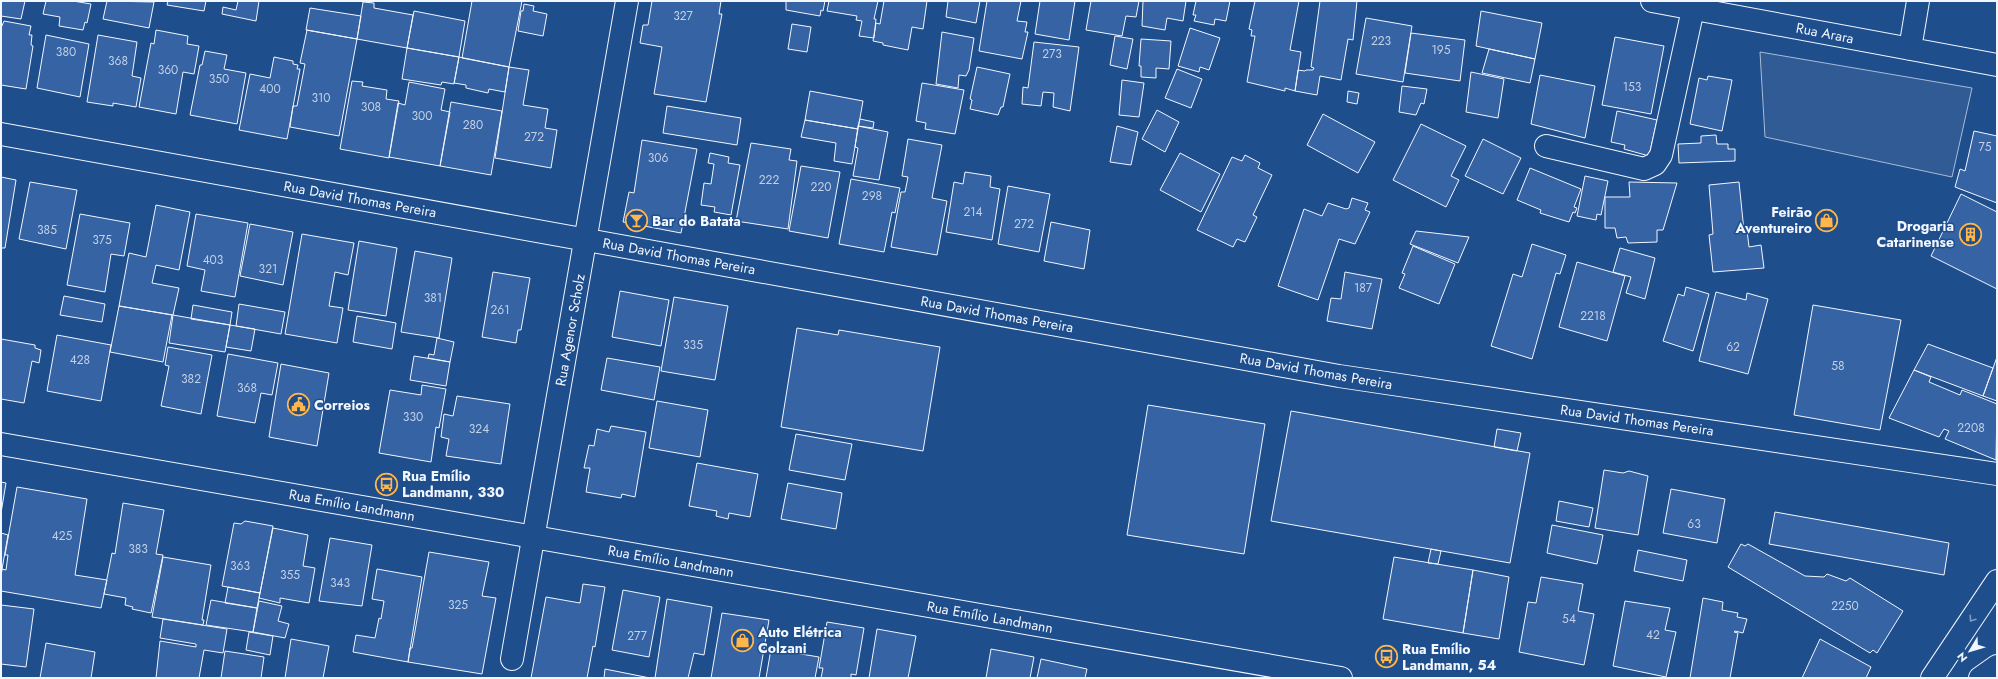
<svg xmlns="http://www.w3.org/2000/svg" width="1998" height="679" font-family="Jost,sans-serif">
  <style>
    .parking { fill: #305b95; stroke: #a8bbd7 }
    .building { fill: #3563a3; stroke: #f2f6ff }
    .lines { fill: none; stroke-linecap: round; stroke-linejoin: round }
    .street-casing { stroke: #f2f6ff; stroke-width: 24 }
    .secondary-casing { stroke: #f2f6ff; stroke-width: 24 }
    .primary-casing { stroke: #f2f6ff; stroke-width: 24 }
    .street { stroke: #1f4e8c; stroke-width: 22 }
    .secondary { stroke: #1f4e8c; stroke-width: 22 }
    .primary { stroke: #1f4e8c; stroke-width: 22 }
    .oneway { stroke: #7e9ac0 }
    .labels { text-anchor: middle; stroke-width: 3; stroke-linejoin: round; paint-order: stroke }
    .number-label { font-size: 12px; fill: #c3d1e8 }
    .street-label { font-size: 14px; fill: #f2f6ff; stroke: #1f4e8c }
    .poi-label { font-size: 14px; font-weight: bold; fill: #f2f6ff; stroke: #1f4e8c; text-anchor: start }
  </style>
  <rect width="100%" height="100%" fill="#1f4e8c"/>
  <path class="parking" d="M1760,52L1972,88L1952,177L1765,137Z"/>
  <path class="building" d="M1,1H25L21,19L1,16Z
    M46,1H73L91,4L87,23L85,22L83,30L59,26L60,17L43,14Z
    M107,1L154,2L149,28L103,19Z
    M168,1H206L204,11L167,5Z
    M238,1H259L256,21L222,14L223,7L236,10Z
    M472,1H522L509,67L462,58Z
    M652,1H721L719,14H722L706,102L654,94L662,47L640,43L643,25H648Z
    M786,1H825L823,11L821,10L820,16L786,10Z
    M829,1H878L874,19H876L874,38L859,36L862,21L856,20L857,16L827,11Z
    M884,1H927L923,29L912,27L908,50L883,45V43L873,41L876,23L880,24Z
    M948,1H980L976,23L946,17Z
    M987,1H1021L1017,21L1027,22L1025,32H1028L1022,59L979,51Z
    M1040,1H1075L1069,40L1035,34Z
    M1091,1H1139L1136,17L1126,16L1122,36L1086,30Z
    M1143,1H1186L1183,21L1167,18L1165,30L1142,26Z
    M1196,1H1230L1226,21L1215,19L1214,25L1194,21L1196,15H1193Z
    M1255,1H1299L1290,50L1301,52L1295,91L1285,88V91L1247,82L1255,36H1251L1252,30L1249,29Z
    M1320,1H1357L1353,40L1348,39L1341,80L1320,76L1317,95L1295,91L1298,70L1305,71L1306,70H1313L1314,68L1311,67Z
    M363,2L374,3V8L413,15L407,48L357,39Z
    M524,4L534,6L533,11L547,14L543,36L518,31L521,11H523Z
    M310,8L361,16L357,39L306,30Z
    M414,11L465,21L459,57L407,48Z
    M1481,11L1542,23L1535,59L1476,46Z
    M1366,18L1412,26L1403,82L1356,74Z
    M4,21L31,26L29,35H32L31,45L33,46L26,89L1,85V28Z
    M792,24L811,27L807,52L788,49Z
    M1190,28L1220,38L1209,70L1200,67L1199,72L1178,66Z
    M156,30L188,36L187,44L199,46L194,74L183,72L176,114L139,107L151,43L154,44Z
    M307,30L357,39L339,136L290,127L293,106H297L305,64L300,63Z
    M942,32L974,38L969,70L966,76L959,75L958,88L936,84Z
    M1411,33L1465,40L1460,81L1405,73Z
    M46,35L89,44L80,97L37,88Z
    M98,35L137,42L132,76L141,78L136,107L113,103V106L87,102Z
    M1115,36L1133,39L1127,69L1110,65Z
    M1615,37L1664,46L1651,114L1602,105Z
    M1141,39L1171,41L1169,69L1156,68V78L1141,77V66H1139Z
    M1034,42L1079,47L1070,111L1053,107L1054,93L1043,92L1041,106L1022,104L1023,87L1028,88Z
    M407,48L459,57L454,84L442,82L441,85L402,79Z
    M1489,49L1535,59L1530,83L1482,73Z
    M205,51L227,55L224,69L246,73L237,124L190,115L200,65H202Z
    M274,57L293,61V64L298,65L297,69H300L287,139L239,130L250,74L270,78Z
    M459,57L509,67L505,92L489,89L488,93L466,88V85L454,83Z
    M509,67L529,70L523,105L548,109L545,128L557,130L551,168L495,158Z
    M977,67L1010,74L1003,107H1001L998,115L970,109L972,100L970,99Z
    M1177,69L1202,79L1191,108L1165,98Z
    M1471,72L1504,79L1498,118L1466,112Z
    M1540,75L1595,86L1585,138L1531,124Z
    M1708,76L1732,80L1722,131L1690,124L1699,78L1707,80Z
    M1122,80L1144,83L1139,117L1119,115Z
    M352,81L363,82L362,86L387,90L386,99L399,101L389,158L340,149Z
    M409,82L445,89L441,110L450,112L440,166L389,157L398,103L405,105Z
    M922,83L964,90L955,134L925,129L926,123L916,121Z
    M1402,86L1427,89L1424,104L1421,103L1416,115L1399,112Z
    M810,91L863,101L858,129L805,120Z
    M1348,91L1359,93L1357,104L1347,102Z
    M451,102L502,111L491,175L440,166Z
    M667,106L741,118L737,145L663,133Z
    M1157,110L1179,122L1165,152L1142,139Z
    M1617,111L1657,120L1649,156L1624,149L1625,145L1611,142Z
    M1323,114L1375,142L1358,173L1307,145Z
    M860,119L874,122L873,128L858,126Z
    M805,120L858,129L852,164L834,161L836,143L801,137Z
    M1421,124L1466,146L1451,176L1459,180L1446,207L1393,180Z
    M858,126L888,132L879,180L853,176L858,148L855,147Z
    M1117,126L1138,132L1131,165L1110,162Z
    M1974,131L1997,136V203L1955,187L1960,169L1965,171Z
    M1716,135L1717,144H1728V149H1735V161L1679,163L1678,144L1701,143V136Z
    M908,139L942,145L932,198L947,201L937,255L891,247L901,192H905L908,177L902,176Z
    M1483,139L1521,158L1503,194L1465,176Z
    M642,140L697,149L681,233L623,222L629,192L634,193Z
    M751,143L791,149L789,160L797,161L788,229L736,221Z
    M710,153L729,157L728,163L740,165L731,215L714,212L715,207L701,205L704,183L711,184L714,164L708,163Z
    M1180,153L1220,174L1201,212L1160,190Z
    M1245,155L1260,163L1258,168L1272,175L1253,215L1257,217L1245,242L1237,239L1233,247L1197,230L1232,157L1242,161Z
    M801,166L840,172L828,238L789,231Z
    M1530,168L1581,189L1574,207L1577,208L1575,213L1573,212L1569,222L1540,213L1541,210L1517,200Z
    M965,172L991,176L990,187L1000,189L992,240L946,232L954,182L963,184Z
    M1585,176L1608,181L1601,215L1597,214L1596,220L1577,216Z
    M1,177L16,180L5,248H1Z
    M851,179L900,188L895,213L892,212L884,252L839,244Z
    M30,182L77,190L66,249L19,239Z
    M1629,182L1677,183L1663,230H1657V242L1628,243L1626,237L1617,238L1615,228H1605V197H1630Z
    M1739,182L1744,231L1747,230L1749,247L1761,245L1764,268L1713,272L1709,235L1713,234L1709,185Z
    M1008,186L1050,194L1039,252L998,244Z
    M1961,194L1997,212V289L1931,256Z
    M1352,198L1368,203L1365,210L1370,212L1355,244L1339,239L1318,300L1278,286L1304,209L1322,216L1328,203L1346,209L1349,208Z
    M156,205L190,212L179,270L156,265L152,283L179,288L173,315L119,306L129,253L146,257Z
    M80,214L130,223L124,256L111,254L105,292L67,285Z
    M196,214L248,223L235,297L201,291L205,270L187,266Z
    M1051,222L1090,230L1084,269L1044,261Z
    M250,224L293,232L283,285L240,276Z
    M1416,231L1469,237L1458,263L1410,244Z
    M302,234L354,243L348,275L335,272L329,306L343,308L337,343L285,334Z
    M359,241L397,248L386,316L348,310Z
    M1532,244L1566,255L1560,274L1556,273L1532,359L1491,346L1513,274L1522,277Z
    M1413,246L1455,264L1439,304L1399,288L1405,274L1402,273Z
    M1620,248L1655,258L1645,299L1626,293L1631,277L1613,272Z
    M415,251L452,258L439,338L401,332Z
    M1577,262L1625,276L1607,341L1559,327Z
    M493,272L530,278L521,330H518L516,343L482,337Z
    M1345,272L1382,279L1372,329L1327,321L1331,298L1341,299Z
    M1686,287L1709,294L1693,351L1663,341L1678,294L1684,296Z
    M620,291L669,300L661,346L612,337Z
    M1716,292L1746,300L1747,293L1768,299L1748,374L1699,361Z
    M64,296L105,304L102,322L60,315Z
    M674,297L728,306L715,380L661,371Z
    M239,304L285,312L281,334L236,326Z
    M193,305L232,312L230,325L191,319Z
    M1813,305L1901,320L1880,430L1794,415Z
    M119,306L172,315L163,362L110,352Z
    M173,315L230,325L225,352L169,343Z
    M357,316L396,323L392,349L353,342Z
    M230,325L255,329L251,351L226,347Z
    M797,328L838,335L839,330L940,347L923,451L781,427Z
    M57,335L111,345L101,401L47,391Z
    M437,338L454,342L450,362L428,358L429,354L434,355Z
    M1,339L35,345V348L41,350L39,363L32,361L24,403L1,399Z
    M1928,344L1993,368L1983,396L1914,370Z
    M168,347L212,355L201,414L161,406L169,366L165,365Z
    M228,354L278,363L272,395L261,393L255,423L217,416Z
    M414,356L450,362L446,386L410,380Z
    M1997,357V401L1983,396Z
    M607,358L660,367L654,400L601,390Z
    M281,364L329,373L317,446L269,437Z
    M1914,370L1931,377L1929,382L1960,395L1962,390L1997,404L1996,460L1945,439L1949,431L1944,429L1939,437L1889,418Z
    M422,385L446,389L439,428L436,427L431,462L379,453L390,390L421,395Z
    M457,396L510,404L501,464L446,456L449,439L441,437L444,414L453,416Z
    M657,401L708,410L700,457L649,448Z
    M1148,405L1265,424L1244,554L1127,535Z
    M1291,411L1530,453L1510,563L1271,521Z
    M611,426L646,432L635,497L622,494L621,498L586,492L590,468H584L589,445L594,446L597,429L609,432Z
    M1497,429L1521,433L1517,451L1494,447Z
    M796,434L852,444L845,480L789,470Z
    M697,463L758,474L750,517L729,513L728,519L716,516L717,511L689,506Z
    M1604,470L1623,473L1629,471L1648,476L1638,535L1595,528Z
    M1,482L6,483L1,513Z
    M788,483L842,493L836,529L781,519Z
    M17,487L87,499L75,575L107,580L101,608L1,591V575L2,569L6,570L8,555H5Z
    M1671,489L1725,499L1717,543L1663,533Z
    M1559,501L1593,508L1589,527L1556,521Z
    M123,503L164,510L156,554L163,555L151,613L132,609L133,607L125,605L126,598L104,594L112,553L115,554Z
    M1775,512L1949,543L1944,575L1769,544Z
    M245,521L273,526L260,593L222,586L234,523L241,524Z
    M1552,525L1603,535L1597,564L1547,553Z
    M273,528L308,535L303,566L315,568L309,603L280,598V603L259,598Z
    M1,533L8,535L1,575Z
    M330,538L372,545L362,606L319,601Z
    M1741,544L1745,546L1748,544L1805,576L1824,577L1827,574L1846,581L1850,578L1903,611L1877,653L1873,650L1870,653L1728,567Z
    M1431,549L1441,551L1438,564L1428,563Z
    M1638,550L1687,560L1683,581L1634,571Z
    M429,552L489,562L482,596L496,598L482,674L408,662L410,648H412Z
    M163,557L211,565L202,620H204L203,625L152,617Z
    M1394,557L1473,570L1463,633L1383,619Z
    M377,569L422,577L408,662L353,652L356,635L375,638L379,618L381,619L384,601L372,599Z
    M1473,570L1509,577L1499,639L1463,633Z
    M1541,577L1583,584L1578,611L1594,614L1584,665L1519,652L1528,602L1536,603Z
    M583,584L605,587L595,647L593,646L587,678H531L546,597L580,603Z
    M228,587L260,593L257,608L225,603Z
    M623,590L660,597L649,657L612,650Z
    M1703,598L1723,602L1722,610L1738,613L1737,617L1747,619L1743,633L1735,631L1734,632L1738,633L1730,678H1690Z
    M667,599L712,607L704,655L694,653L688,678H655Z
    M211,600L257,608L253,632L206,625Z
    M259,601L282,606L278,621L289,624L285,638L253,632Z
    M1625,601L1670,608L1665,630L1676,632L1666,677L1613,666Z
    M1,605L34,609L26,667L1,664Z
    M722,613L769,620L759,678H711Z
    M163,619L227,629L223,653L204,650L199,678H202H156L160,641L196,647V644L160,638Z
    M827,622L864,628L856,675L851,674V678H821L823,668H819Z
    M877,629L916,636L908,678H869Z
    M249,632L273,636L270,655L246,650Z
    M291,639L329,646L323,678H285Z
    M1820,639L1871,667L1866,678H1802Z
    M46,643L95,652L91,678H40Z
    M771,649L819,657L815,678H766Z
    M991,649L1034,657L1030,678H986Z
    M225,651L264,657L261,678H221Z
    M1041,659L1087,669L1085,678H1037Z
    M605,669L650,678H604Z"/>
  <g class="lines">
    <defs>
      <path id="street" d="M1652,1L1997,65
        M1910,49L1918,1
        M1,134L1339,376L1997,474
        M1546,146L1644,169L1655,164L1661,155L1693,9
        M512,659L627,1"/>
      <path id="secondary" d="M1,444L1341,678"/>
      <path id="primary" d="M1932,678L1997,581
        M1980,678L1997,666"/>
    </defs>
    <use href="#street" class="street-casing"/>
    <use href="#secondary" class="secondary-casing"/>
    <use href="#primary" class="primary-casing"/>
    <use href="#street" class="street"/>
    <use href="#secondary" class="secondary"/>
    <use href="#primary" class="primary"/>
  </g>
  <defs><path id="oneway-chevron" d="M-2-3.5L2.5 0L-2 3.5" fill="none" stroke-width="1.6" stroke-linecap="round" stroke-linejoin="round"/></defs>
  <use class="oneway" href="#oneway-chevron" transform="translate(1972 619) rotate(124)"/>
  <defs>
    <symbol id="shop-ring" viewBox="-11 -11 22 22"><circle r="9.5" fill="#1f4e8c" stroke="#ffb74d" stroke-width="1.5"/><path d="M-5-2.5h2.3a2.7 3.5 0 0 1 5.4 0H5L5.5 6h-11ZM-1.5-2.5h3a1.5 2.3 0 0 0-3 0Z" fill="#ffb74d"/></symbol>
    <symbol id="bar-ring" viewBox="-11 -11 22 22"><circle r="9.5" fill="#1f4e8c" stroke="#ffb74d" stroke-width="1.5"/><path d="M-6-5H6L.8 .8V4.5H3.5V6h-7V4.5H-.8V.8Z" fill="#ffb74d"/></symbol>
    <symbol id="building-ring" viewBox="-11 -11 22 22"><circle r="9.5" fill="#1f4e8c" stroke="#ffb74d" stroke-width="1.5"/><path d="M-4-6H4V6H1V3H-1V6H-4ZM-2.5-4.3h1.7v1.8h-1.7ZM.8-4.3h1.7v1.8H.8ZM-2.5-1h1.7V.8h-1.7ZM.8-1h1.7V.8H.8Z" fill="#ffb74d"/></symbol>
    <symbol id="civic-ring" viewBox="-11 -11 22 22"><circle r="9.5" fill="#1f4e8c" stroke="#ffb74d" stroke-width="1.5"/><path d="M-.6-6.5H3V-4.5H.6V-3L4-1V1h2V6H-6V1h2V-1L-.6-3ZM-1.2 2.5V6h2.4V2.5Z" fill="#ffb74d"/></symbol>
    <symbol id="bus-ring" viewBox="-11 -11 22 22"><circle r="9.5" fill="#1f4e8c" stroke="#ffb74d" stroke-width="1.5"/><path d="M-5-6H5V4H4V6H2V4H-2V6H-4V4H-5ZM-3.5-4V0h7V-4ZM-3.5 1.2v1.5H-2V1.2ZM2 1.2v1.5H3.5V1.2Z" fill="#ffb74d"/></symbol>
  </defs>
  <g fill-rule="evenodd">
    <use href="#shop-ring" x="1814" y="208" width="25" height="25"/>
    <use href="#bar-ring" x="624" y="208" width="25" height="25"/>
    <use href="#building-ring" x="1958" y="222" width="25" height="25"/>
    <use href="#civic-ring" x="286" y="392" width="25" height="25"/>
    <use href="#bus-ring" x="374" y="472" width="25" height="25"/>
    <use href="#shop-ring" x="730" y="628" width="25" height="25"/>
    <use href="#bus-ring" x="1374" y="644" width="25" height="25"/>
  </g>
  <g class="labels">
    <g class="number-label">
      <text x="683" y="20">327</text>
      <text x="1381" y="45">223</text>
      <text x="1441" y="54">195</text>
      <text x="66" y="56">380</text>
      <text x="1052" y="58">273</text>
      <text x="118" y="65">368</text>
      <text x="168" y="74">360</text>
      <text x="219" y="83">350</text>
      <text x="1632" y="91">153</text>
      <text x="270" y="93">400</text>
      <text x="321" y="102">310</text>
      <text x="371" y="111">308</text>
      <text x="422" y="120">300</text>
      <text x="473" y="129">280</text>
      <text x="534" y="141">272</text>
      <text x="1985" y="151">75</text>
      <text x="658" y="162">306</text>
      <text x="769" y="184">222</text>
      <text x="821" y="191">220</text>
      <text x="872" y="200">298</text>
      <text x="973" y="216">214</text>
      <text x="1024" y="228">272</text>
      <text x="47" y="234">385</text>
      <text x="102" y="244">375</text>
      <text x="213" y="264">403</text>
      <text x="268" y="273">321</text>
      <text x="1363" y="292">187</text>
      <text x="433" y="302">381</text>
      <text x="500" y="314">261</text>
      <text x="1593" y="320">2218</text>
      <text x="693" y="349">335</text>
      <text x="1733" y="351">62</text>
      <text x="80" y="364">428</text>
      <text x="1838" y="370">58</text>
      <text x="191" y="383">382</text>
      <text x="247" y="392">368</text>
      <text x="413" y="421">330</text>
      <text x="1971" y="432">2208</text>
      <text x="479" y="433">324</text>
      <text x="1694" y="528">63</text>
      <text x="62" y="540">425</text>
      <text x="138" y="553">383</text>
      <text x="240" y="570">363</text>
      <text x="290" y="579">355</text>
      <text x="340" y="587">343</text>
      <text x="458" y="609">325</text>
      <text x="1845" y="610">2250</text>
      <text x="1569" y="623">54</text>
      <text x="1653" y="639">42</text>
      <text x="637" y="640">277</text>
    </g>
    <g class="street-label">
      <text transform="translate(1825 33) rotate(11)" y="5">Rua Arara</text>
      <text transform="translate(360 199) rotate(10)" y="5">Rua David Thomas Pereira</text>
      <text transform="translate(679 256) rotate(10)" y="5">Rua David Thomas Pereira</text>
      <text transform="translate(997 314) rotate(10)" y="5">Rua David Thomas Pereira</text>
      <text transform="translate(570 330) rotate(-80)" y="5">Rua Agenor Scholz</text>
      <text transform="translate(1316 371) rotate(10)" y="5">Rua David Thomas Pereira</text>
      <text transform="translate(1637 420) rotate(8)" y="5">Rua David Thomas Pereira</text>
      <text transform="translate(352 505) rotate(10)" y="5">Rua Emílio Landmann</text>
      <text transform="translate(671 561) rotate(10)" y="5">Rua Emílio Landmann</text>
      <text transform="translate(990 617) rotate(10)" y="5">Rua Emílio Landmann</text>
    </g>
    <g class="poi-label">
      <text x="1812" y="217" text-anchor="end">Feirão<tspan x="1812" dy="16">Aventureiro</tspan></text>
      <text x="652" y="226">Bar do Batata</text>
      <text x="1954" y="231" text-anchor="end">Drogaria<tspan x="1954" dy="16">Catarinense</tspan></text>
      <text x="314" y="410">Correios</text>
      <text x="402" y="481">Rua Emílio<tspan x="402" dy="16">Landmann, 330</tspan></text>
      <text x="758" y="637">Auto Elétrica<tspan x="758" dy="16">Colzani</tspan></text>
      <text x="1402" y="654">Rua Emílio<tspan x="1402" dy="16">Landmann, 54</tspan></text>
    </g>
  </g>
  <rect width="1998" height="679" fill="none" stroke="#f2f6ff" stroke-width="4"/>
  <g transform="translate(1970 651) rotate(232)" stroke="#1f4e8c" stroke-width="3" paint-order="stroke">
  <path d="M0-3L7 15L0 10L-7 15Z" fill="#f2f6ff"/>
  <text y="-6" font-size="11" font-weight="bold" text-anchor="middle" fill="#f2f6ff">N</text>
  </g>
</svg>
